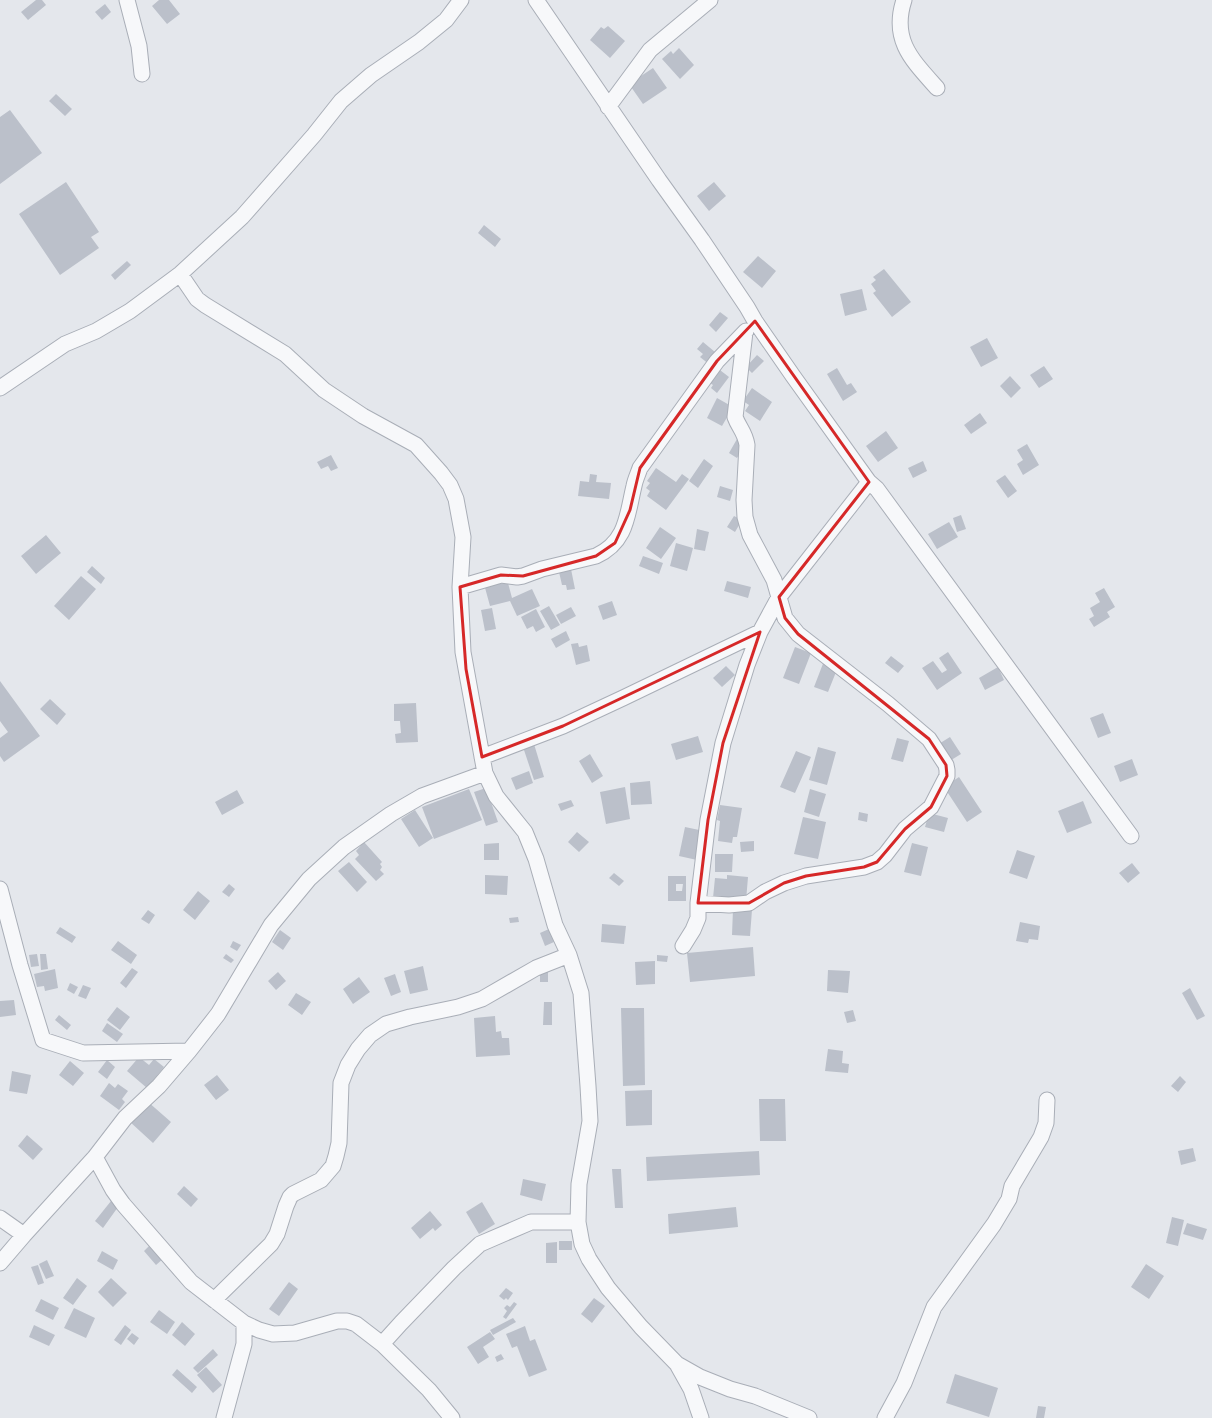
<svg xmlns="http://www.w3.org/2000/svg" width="1212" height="1418" font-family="Signika,sans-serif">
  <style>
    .building { fill: #bbc0ca; fill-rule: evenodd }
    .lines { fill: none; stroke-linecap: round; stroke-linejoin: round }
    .street-casing { stroke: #a9aeb7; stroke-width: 17 }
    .street { stroke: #f7f8fa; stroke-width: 15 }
    .marked { fill: none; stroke: #d62828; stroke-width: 3; stroke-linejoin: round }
  </style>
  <rect width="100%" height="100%" fill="#e4e7ec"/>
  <path class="building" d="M36,0H42L46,5L28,20L21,12Z
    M159,0H169L180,14L167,24L152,6Z
    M105,4L111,12L102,20L95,12Z
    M608,26L625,41L610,58L590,40L601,27L604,29Z
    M679,48L694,65L680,79L662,59L671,51L673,54Z
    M653,68L667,88L643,104L629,84Z
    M56,94L72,109L65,116L49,101Z
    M10,110L42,153L0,184V117Z
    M66,182L99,232L91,237L99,248L60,275L19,214Z
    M714,182L726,196L709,211L697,196Z
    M484,225L501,239L495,247L478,233Z
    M758,256L776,271L762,288L743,272Z
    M127,261L131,265L115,280L111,275Z
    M884,269L911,302L892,317L873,293L876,291L871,284L876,280L873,277Z
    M862,289L867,310L845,316L840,294Z
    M720,312L728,318L716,332L709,325Z
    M987,338L998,358L981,367L970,347Z
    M703,342L715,352L717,350L721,353L710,365L700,357L703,354L697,349Z
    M757,355L764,361L752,373L746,367Z
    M1044,366L1053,379L1039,388L1030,375Z
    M716,367L729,377L717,393L711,388L713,385L710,383Z
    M837,368L847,385L851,383L857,392L843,401L827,374Z
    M1010,376L1021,388L1011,398L1000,386Z
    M752,388L772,402L760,421L745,411L749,405L743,401Z
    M717,398L733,407L722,426L707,418Z
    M980,413L987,423L971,434L964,425Z
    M886,431L898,448L878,462L866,446Z
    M737,439L746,444L737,458L729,453Z
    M1027,444L1039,465L1023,475L1017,464L1023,460L1017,450Z
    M331,455L338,468L331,471L328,466L321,469L317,462Z
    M704,459L713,466L698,488L689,481Z
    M923,461L927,471L913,478L908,468Z
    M656,468L676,482L682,474L689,479L666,510L647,496L650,491L646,488L650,483L647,481Z
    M590,474L597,475L596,482L611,483L609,499L578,496L580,481L589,482Z
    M1005,475L1017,491L1008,498L996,481Z
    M720,486L733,490L730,501L717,497Z
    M961,515L966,529L957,532L953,518Z
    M734,516L742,520L735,532L727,527Z
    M949,522L958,537L937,549L928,534Z
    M660,527L676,538L661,559L646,548Z
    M697,529L709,532L705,551L694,549Z
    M46,535L61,553L36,574L21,556Z
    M676,543L693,548L687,571L670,566Z
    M643,556L663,563L659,574L639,566Z
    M92,566L105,578L101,584L87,572Z
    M571,569L575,589L567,590L566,585H562L559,572Z
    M81,576L96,589L69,620L54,606Z
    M727,581L751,587L748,598L724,591Z
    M496,582L497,584L508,583L512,598L532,589L540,606L517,616L510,601L490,606L484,584Z
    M1104,588L1115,607L1107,612L1110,617L1094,627L1089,619L1094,616L1090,608L1100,602L1095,593Z
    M612,601L617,615L603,620L598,606Z
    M549,606L560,625L551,630L540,611Z
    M571,607L576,616L561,624L556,615Z
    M492,608L496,629L485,631L481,610Z
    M536,609L545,627L536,632L533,626L527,629L521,617Z
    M566,631L570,640L556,648L551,639Z
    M578,643L579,647L587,645L590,661L576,665L571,644Z
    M795,647L811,653L799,684L783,678Z
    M948,652L962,673L937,690L922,668L933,661L942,673L947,670L939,658Z
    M891,656L904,666L898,673L885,663Z
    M824,661L838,667L828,692L814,687Z
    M726,666L735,675L722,687L713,678Z
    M998,667L1004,680L985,690L979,678Z
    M0,681L40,736L4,762L0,756V738L8,732L0,721Z
    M50,699L66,714L57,725L40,709Z
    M416,703L418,742L396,743L395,734L401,733L400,721H394V704Z
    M1103,713L1111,733L1098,738L1090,718Z
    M698,736L703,752L676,760L671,744Z
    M950,737L961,754L948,762L937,745Z
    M897,738L909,741L903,762L891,759Z
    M534,744L544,777L534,780L523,747Z
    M818,747L836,752L827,785L809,780Z
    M796,751L811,757L795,793L780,787Z
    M590,754L603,776L592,783L579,761Z
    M1132,759L1138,775L1120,782L1114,766Z
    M529,771L533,783L516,790L511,778Z
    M959,777L982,812L967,822L944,787Z
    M650,781L652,804L631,805L630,783Z
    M625,787L630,819L606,824L600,792Z
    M486,788L498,822L486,826L474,792Z
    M469,789L482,820L434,839L422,807Z
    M810,789L826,794L819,817L804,812Z
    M237,790L244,803L222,815L215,802Z
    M571,800L574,806L561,811L558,804Z
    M1083,801L1092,823L1067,833L1058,811Z
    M720,805L742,808L737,837H733L732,843L718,841L720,821L717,820Z
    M415,810L433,838L419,847L401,819Z
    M859,812L868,814L867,822L858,820Z
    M929,813L948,818L944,832L925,827Z
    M803,817L826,822L818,859L794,854Z
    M685,827L704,831L697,860L679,856Z
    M577,832L589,842L579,852L568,842Z
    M754,841V851L741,852L740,842Z
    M364,842L382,862L380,864L382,867L380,870L384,874L376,881L355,859L359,855L356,851Z
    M499,843V860H484V844Z
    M912,843L928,847L921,876L904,872Z
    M1017,850L1035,856L1027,879L1009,873Z
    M715,854H733L732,872H715Z
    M349,862L367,882L357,892L338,871Z
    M1132,863L1140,873L1128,883L1119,873Z
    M614,873L624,881L619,886L609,878Z
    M485,875L508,876L507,895L485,894Z
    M727,875L748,877L746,901L713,898L715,878L727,879Z
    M668,876H686V901H668ZM676,884H683L682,891H676Z
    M229,884L235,889L229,897L222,892Z
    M198,891L210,901L195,920L183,910Z
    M733,909L752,910L750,936L732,935Z
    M148,910L155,915L149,924L141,919Z
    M518,917L519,922L510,923L509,918Z
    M1020,922L1040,926L1038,940L1029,939L1028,943L1016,941Z
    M602,924L626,926L624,944L601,942Z
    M60,927L76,937L72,943L56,933Z
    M549,929L554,942L545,946L540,933Z
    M280,930L291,938L283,950L272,942Z
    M118,941L137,955L131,964L111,950Z
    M233,941L241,945L237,951L230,947Z
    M753,947L755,976L690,982L687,953Z
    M37,954L39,966L31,967L29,955Z
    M40,954H46L48,969L41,970Z
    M226,954L234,960L231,963L223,958Z
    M657,955L668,956L667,962L657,961Z
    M655,961V984L636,985L635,962Z
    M423,966L428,990L410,994L404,971Z
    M132,968L138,972L126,988L120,983Z
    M55,969L58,988L45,991L44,986L37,987L34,974Z
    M540,970H548V982H540Z
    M828,970L850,971L848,993L827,991Z
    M278,972L286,981L276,990L268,981Z
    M395,974L401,992L391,996L384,978Z
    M359,977L370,992L353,1004L343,989Z
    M70,983L78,987L74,994L67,990Z
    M83,985L91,988L86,999L78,996Z
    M1190,988L1205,1016L1197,1020L1182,993Z
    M296,993L311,1002L302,1015L288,1005Z
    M14,1000L16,1015L0,1017V1001Z
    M544,1002H552V1025H543Z
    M117,1007L130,1017L120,1030L107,1020Z
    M621,1008H644L645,1085L623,1086Z
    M853,1010L856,1021L847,1023L844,1012Z
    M59,1015L71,1025L67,1030L55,1020Z
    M495,1016L496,1032L501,1031L502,1038H509L510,1055L476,1057L474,1018Z
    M107,1023L123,1034L117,1042L102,1031Z
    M828,1049L843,1051L842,1063L849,1064L848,1073L825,1071Z
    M139,1057L149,1065L154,1059L164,1067L147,1088L127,1071Z
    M107,1060L115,1067L107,1079L98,1072Z
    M70,1061L84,1073L73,1086L59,1075Z
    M12,1071L31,1075L27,1094L9,1091Z
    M217,1075L229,1090L216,1100L204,1085Z
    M1180,1076L1186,1082L1178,1092L1171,1086Z
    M109,1083L115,1088L118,1084L128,1091L122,1099L125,1102L119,1110L100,1096Z
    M652,1090V1125L626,1126L625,1091Z
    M759,1099H785L786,1141H760Z
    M147,1101L171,1122L153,1143L129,1121Z
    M27,1135L43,1149L33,1160L18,1146Z
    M1193,1148L1196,1161L1181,1165L1178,1151Z
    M759,1151L760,1175L647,1181L646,1157Z
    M612,1169H621L623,1208H615Z
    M523,1179L546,1184L542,1201L520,1195Z
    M184,1186L198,1199L191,1207L177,1194Z
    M111,1201L118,1207L103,1228L95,1221Z
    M482,1202L495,1224L479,1234L466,1212Z
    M736,1207L738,1227L669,1234L668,1214Z
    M430,1211L442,1225L435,1231L433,1228L420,1239L411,1228Z
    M1172,1217L1184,1220L1178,1246L1166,1243Z
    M1187,1223L1207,1229L1203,1240L1183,1234Z
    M559,1241H572V1250H559Z
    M557,1242V1263H546V1243Z
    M151,1244L164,1258L156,1265L144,1251Z
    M102,1251L118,1260L113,1270L97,1261Z
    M47,1260L54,1276L46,1279L39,1264Z
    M1146,1264L1164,1276L1149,1299L1131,1287Z
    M38,1265L44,1283L38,1285L31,1267Z
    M77,1278L87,1286L73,1305L63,1298Z
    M111,1278L127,1293L113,1307L98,1292Z
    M289,1282L298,1289L279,1316L269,1309Z
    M506,1288L513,1293L508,1300L506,1298L504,1300L499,1296Z
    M594,1298L605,1306L592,1323L581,1314Z
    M41,1299L59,1308L53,1320L35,1311Z
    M514,1302L517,1304L506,1319L503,1317L507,1311L504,1308L507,1305L510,1307Z
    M74,1308L95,1318L86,1338L64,1328Z
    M159,1310L175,1322L167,1334L150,1322Z
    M513,1318L516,1322L493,1335L490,1330Z
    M182,1322L195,1334L185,1346L172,1335Z
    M34,1325L55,1335L49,1346L29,1337Z
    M125,1325L131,1330L121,1345L114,1340Z
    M525,1326L530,1341L535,1339L547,1370L529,1377L517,1346L512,1348L506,1334Z
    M490,1332L495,1339L483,1347L489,1357L478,1364L467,1347Z
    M132,1333L139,1338L134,1345L127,1339Z
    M213,1349L218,1355L198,1373L193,1368Z
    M501,1354L504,1359L497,1362L495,1357Z
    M206,1367L222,1385L213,1393L197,1375Z
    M177,1369L197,1387L192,1393L172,1375Z
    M955,1374L998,1388L989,1417L946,1403Z
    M1038,1406L1046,1407L1044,1418H1036Z"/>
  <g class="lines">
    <defs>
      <path id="street" d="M127,0L139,46L142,74
        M536,0L659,180L702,240L747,307L755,321L793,376L869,482L877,489L1131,836
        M904,0C891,40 912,60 937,88
        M608,107L650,50L710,0
        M180,274L197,299L205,305L285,354L324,390L363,416L416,445L441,473L450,485L456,499L463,537L460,587L463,652L485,773L496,796L525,832L536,859L555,925L569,955L581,993L588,1086L590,1121L579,1184L578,1222L582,1244L589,1259L608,1288L641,1327L677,1364L691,1389L701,1418
        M0,388L65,344L96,331L130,311L180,274L242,217L314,135L341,101L371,75L419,42L446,20L461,0
        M460,587L501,575L517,577L523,576L542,569L596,556C627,542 627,515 634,486C635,480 638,474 640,468L717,361L746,331
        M482,757L563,726L623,698L760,632
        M0,889L20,965L43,1040L83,1053L189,1051
        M698,903L729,905L749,903L765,892L784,883L806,876L864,867L877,862L885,855L905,829L931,807L947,776V770L946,765L929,739L888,704L798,634L785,618L774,580L750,535L745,517L744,500L747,445C745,432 739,428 735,417L745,332
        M683,946L693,930L698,918V903L708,820L723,743L747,665L760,632L779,597L869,482
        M95,1157L113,1190L123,1204L191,1282L244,1323L259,1330L273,1334L295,1333L337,1321H347L356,1324L382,1344L429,1390L452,1418
        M0,1218L24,1235
        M0,1263L24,1235L95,1157L125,1118L159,1086L189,1051L218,1014L271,925L309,879L344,847L391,814L422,796L485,773
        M214,1300L271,1244L277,1234L286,1206L290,1197L293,1194L321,1180L333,1166L336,1156L339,1143L341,1083L348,1065L358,1049L370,1035L386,1024L410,1017L458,1007L482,999L536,968L569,955
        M382,1344L401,1323L454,1268L480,1244L531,1222H578
        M677,1364L700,1377L730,1389L755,1396L809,1418
        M224,1418L244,1344V1323
        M885,1418L904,1383L934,1307L994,1224L1009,1199L1012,1186L1041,1137L1046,1123L1047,1100"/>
    </defs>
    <use href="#street" class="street-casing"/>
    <use href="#street" class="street"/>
  </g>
  <path class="marked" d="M755,321L869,482L779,597L785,618L798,634L929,739L946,765L947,776L931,807L905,829L877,862L864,867L806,876L784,883L749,903H698L708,820L723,743L760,632L563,726L482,757L466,669L460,587L501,575L523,576L596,556L615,543L630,510L640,468L717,361Z"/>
</svg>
